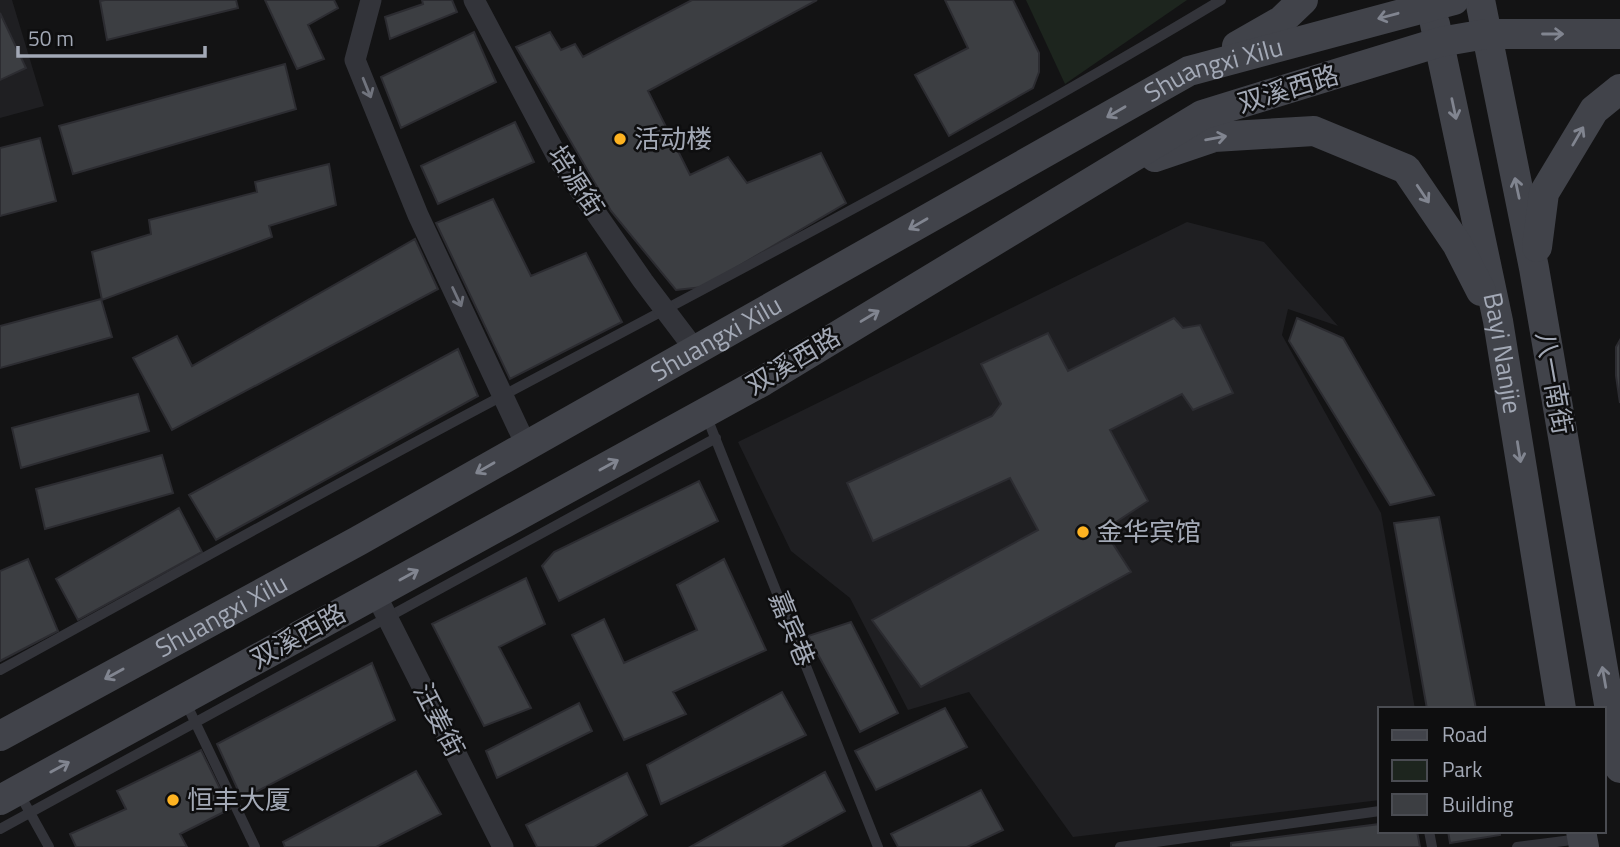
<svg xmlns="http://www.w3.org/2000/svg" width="1620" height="847" font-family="'Titillium Web','Noto Sans SC',sans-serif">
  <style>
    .built { fill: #1f1f22 }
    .green { fill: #1d251e }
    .building { fill: #3c3e42; stroke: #2c2c31; stroke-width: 2 }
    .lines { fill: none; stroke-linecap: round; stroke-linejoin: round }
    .service { stroke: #33343a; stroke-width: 10 }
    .minor { stroke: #33343a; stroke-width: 21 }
    .secondary { stroke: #41434a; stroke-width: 30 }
    .oneway { stroke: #818590 }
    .oneway2 { stroke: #71747e }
    .poi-dot { fill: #feb321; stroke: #0e0e0f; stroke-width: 2.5 }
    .labels { text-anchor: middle; stroke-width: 5; stroke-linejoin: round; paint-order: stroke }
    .street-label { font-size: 26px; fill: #a3a9b6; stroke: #0e0e0f }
    .poi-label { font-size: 26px; fill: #a3a9b6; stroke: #0e0e0f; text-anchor: start }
  </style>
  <rect width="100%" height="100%" fill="#131314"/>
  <path class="built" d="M0,0H12L44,106L0,118Z
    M1187,222L1264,242L1338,326L1288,309L1282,335L1381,513L1415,709H1380V800L1073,837L969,692L908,710L850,598L791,551L738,442Z"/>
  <path class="green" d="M1026,0H1187L1065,84Z"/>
  <path class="building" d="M105,0H236L238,8L107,40L100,1Z
    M265,0H334L338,8L308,25L324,59L297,69Z
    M422,0H452L457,12L390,39L385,17L423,4Z
    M692,0H817L648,91L690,175L728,157L747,183L821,153L846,203L703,287L676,290L611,211L516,47L550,32L561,50L575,44L583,57Z
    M945,0H1013L1039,53V72L1033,88L949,136L915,75L968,48Z
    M0,13L26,68L0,80Z
    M474,32L496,82L401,128L381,77Z
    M285,64L296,109L73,174L59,126Z
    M515,122L534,162L438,204L421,166Z
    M40,138L56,201L0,216V148Z
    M329,164L336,205L269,226L272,237L102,300L92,252L151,234L149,220L257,192L255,182Z
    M493,199L531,276L586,253L622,322L510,379L436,223Z
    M415,239L438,289L172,430L133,358L177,336L192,366Z
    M101,299L112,337L0,368V326Z
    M1174,318L1183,328L1200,325L1233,393L1193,410L1182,394L1110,430L1148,501L1104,530L1131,572L921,687L872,620L1038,530L1010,478L873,541L847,483L992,416L1001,404L981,364L1048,333L1068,371Z
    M1297,318L1343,338L1434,495L1390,505L1289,341Z
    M1620,340V403L1616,376V347Z
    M458,349L478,396L216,540L189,495Z
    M138,394L149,431L21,468L12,428Z
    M162,455L173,493L45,529L36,489Z
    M699,481L718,521L559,601L542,566L554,552Z
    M179,508L202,552L78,620L56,579Z
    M1439,517L1476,709H1427L1394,523Z
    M28,559L58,631L0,661V571Z
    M724,559L766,650L673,692L686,714L624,740L572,635L604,619L624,663L697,630L677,585Z
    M526,578L545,624L499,647L531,708L484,726L432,624Z
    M851,622L898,713L860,732L808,636Z
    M372,663L395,720L242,799L217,744Z
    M782,692L806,735L661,804L647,765Z
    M579,703L592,731L497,778L486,751Z
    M945,708L967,747L876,790L855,751Z
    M201,750L230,809L180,834L187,847H76L70,834L126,809L117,791Z
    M416,771L441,814L376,847H285L283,842Z
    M825,772L845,811L780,847H690Z
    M627,773L647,815L594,847H537L526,825Z
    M981,790L1003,830L967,847H898L891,834Z
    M1380,824V831H1417L1420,847H1231V843Z
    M1448,831H1500V835L1450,843Z"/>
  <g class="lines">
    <path class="service" d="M706,415L878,847
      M0,670C168,578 335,484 504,395C745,267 987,141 1221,0
      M185,701L255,847
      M19,793L49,847
      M0,829L716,438
      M1429,831L1432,847
      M1120,847L1380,811
      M1517,847L1580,839"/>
    <path class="minor" d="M371,0L355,60L418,215L526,445
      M474,0L559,160L643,281L696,351
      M375,593L503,847"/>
    <g class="secondary">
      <path d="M1480,0L1534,268L1620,768"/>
      <path id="s1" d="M1435,24L1498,321L1561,709"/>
      <path d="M1237,46L1281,21L1303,0"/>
      <path d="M1155,157L1214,137L1314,131L1406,169L1457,244L1481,291"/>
      <path d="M1537,247L1544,193L1594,110L1620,89"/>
      <path id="s2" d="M0,736L358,541L1189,71L1454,0"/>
      <path d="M0,800L763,381L1202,115L1440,42L1486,34H1620"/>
      <path d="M1581,831L1584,847"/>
    </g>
  </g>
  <defs><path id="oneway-shaft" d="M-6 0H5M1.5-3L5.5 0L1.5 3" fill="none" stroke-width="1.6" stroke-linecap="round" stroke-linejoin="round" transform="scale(1.75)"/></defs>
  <g class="oneway">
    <use href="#oneway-shaft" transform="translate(1388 16) rotate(165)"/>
    <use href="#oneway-shaft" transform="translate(1553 34)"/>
    <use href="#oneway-shaft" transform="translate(1454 109) rotate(78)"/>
    <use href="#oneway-shaft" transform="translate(1116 112) rotate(150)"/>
    <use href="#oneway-shaft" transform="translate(1578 136) rotate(-60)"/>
    <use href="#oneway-shaft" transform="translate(1216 138) rotate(-10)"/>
    <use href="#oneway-shaft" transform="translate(1517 188) rotate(-102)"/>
    <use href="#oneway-shaft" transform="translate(1423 194) rotate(56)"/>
    <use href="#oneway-shaft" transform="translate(918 224) rotate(150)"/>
    <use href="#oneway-shaft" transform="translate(870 316) rotate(-31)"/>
    <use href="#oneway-shaft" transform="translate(1519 452) rotate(81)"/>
    <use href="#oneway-shaft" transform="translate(609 465) rotate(-29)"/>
    <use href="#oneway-shaft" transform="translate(485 468) rotate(150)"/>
    <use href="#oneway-shaft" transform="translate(409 575) rotate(-29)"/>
    <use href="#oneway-shaft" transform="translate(114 674) rotate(151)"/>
    <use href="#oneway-shaft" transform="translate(1604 677) rotate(-100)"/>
    <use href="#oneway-shaft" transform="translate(60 767) rotate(-29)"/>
  </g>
  <g class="oneway2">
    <use href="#oneway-shaft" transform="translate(367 88) rotate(68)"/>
    <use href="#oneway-shaft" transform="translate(457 297) rotate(65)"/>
  </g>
  <g class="poi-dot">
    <circle cx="620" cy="139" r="7"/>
    <circle cx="1083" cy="532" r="7"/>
    <circle cx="173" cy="800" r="7"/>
  </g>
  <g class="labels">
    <g class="street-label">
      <text dy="9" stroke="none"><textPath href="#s2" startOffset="1386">Shuangxi Xilu</textPath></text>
      <text transform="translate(1288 89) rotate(-17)" y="9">双溪西路</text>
      <text transform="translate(576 181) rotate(57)" y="9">培源街</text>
      <text dy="9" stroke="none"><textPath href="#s2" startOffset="819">Shuangxi Xilu</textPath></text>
      <text dy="9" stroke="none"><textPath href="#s1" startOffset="336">Bayi Nanjie</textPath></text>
      <text transform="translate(793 361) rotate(-31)" y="9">双溪西路</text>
      <text transform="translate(1554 383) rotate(80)" y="9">八一南街</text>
      <text dy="9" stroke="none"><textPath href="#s2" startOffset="252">Shuangxi Xilu</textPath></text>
      <text transform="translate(792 629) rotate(68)" y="9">嘉宾巷</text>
      <text transform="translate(298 636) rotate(-29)" y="9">双溪西路</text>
      <text transform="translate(439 720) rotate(63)" y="9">汪姜街</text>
    </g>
    <g class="poi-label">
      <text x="634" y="148">活动楼</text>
      <text x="1097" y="541">金华宾馆</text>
      <text x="187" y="809">恒丰大厦</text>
    </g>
  </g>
  <rect x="1378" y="707" width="228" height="126" fill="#0e0e0f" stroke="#4a4c52" stroke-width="2"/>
  <rect x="1392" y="730" width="35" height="10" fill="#41434a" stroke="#4a4c52" stroke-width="2"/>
  <text x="1442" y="742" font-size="21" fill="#a3a9b6">Road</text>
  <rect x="1392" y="760" width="35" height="21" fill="#1d251e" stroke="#4a4c52" stroke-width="2"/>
  <text x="1442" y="777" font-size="21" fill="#a3a9b6">Park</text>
  <rect x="1392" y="794" width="35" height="21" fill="#3c3e42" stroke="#4a4c52" stroke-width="2"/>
  <text x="1442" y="812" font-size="21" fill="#a3a9b6">Building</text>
  <path d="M18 46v10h187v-10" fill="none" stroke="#a3a9b6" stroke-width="3.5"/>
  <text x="28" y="46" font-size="21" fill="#a3a9b6" stroke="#0e0e0f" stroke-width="5" paint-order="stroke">50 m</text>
</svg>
